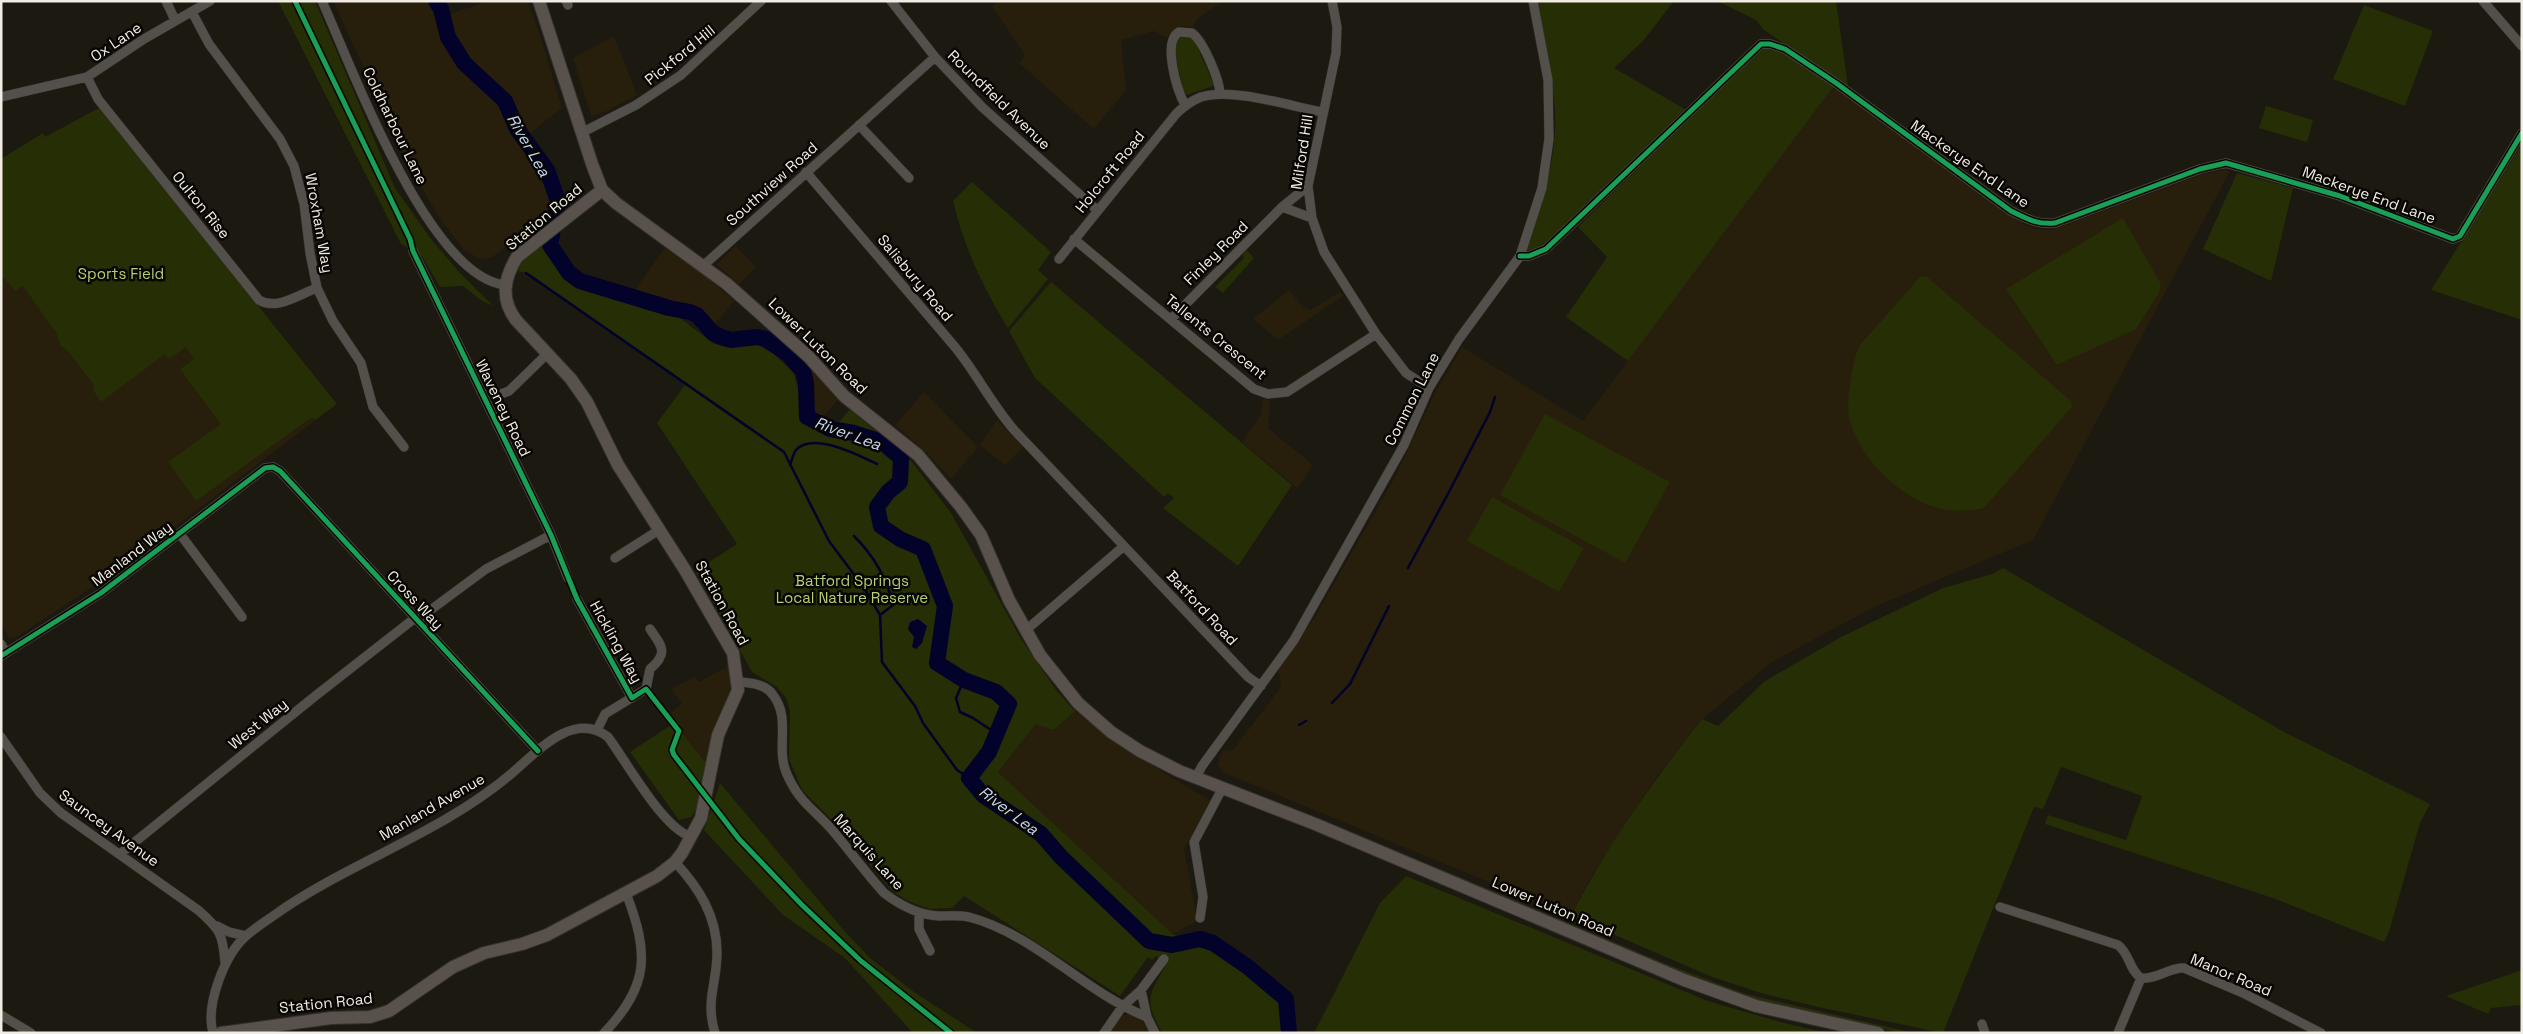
<svg xmlns="http://www.w3.org/2000/svg" width="2523" height="1034" font-family="'Space Grotesk',sans-serif">
  <style>
    .built { fill: #281e0c }
    .green { fill: #252e04 }
    .water { fill: #03022a }
    .lines { fill: none; stroke-linecap: round; stroke-linejoin: round }
    .stream { stroke: #03022a; stroke-width: 2.5 }
    .river { stroke: #03022a; stroke-width: 16 }
    .minor-casing { stroke: #34322d; stroke-width: 10 }
    .secondary-casing { stroke: #34322d; stroke-width: 14 }
    .minor { stroke: #534f4a; stroke-width: 9 }
    .secondary { stroke: #58514c; stroke-width: 12 }
    .cycleway-casing { stroke: #080602; stroke-width: 8 }
    .cycleway { stroke: #1a9f57; stroke-width: 5 }
    .labels { text-anchor: middle; stroke-width: 5; stroke-linejoin: round; paint-order: stroke }
    .street-label { font-size: 15px; fill: #f1ece3; stroke: #080602 }
    .park-label { font-size: 15px; fill: #b4d072; stroke: #080602 }
    .water-label { font-size: 16px; font-style: italic; fill: #c0d3f4; stroke: #080602 }
  </style>
  <rect width="100%" height="100%" fill="#1c1911"/>
  <path class="built" d="M333,1H432L444,38L462,67L510,118L539,167L551,200L548,217L492,257L480,259L464,250L441,220L412,172Z
    M489,1H528L541,38L562,108L530,133L505,93L475,66L460,47L447,15Z
    M999,1H1223L1198,18L1193,27L1181,26L1166,37L1154,31L1121,40L1126,90L1094,129L1019,63L1025,55L992,6Z
    M614,36L637,95L607,111L591,116L573,58Z
    M1834,86L2024,224L2036,229L2049,230L2058,228L2203,174L2225,170L2230,171L2033,540L1876,606L1772,662L1702,719L1657,776L1591,877L1571,916L1225,773L1217,765L1222,751L1233,750L1281,687L1278,668L1315,617L1393,481L1435,393L1462,347L1583,421Z
    M99,108L337,404L111,575L15,638L9,637L1,622V159L43,133L45,137Z
    M736,246L756,267L739,284L716,264Z
    M665,248L703,274L734,301L714,325L697,309L688,305L660,300L634,291Z
    M1289,290L1303,307L1310,310L1340,292L1343,296L1278,340L1253,319Z
    M808,366L838,400L818,422L812,408Z
    M924,392L978,447L951,479L928,454L895,425Z
    M1263,399L1270,400L1268,428L1313,465L1297,488L1242,442L1261,415Z
    M997,420L1023,447L1005,465L980,445Z
    M730,665L732,682L726,703L718,717L710,739L706,761L704,762L668,715L682,704L671,689L695,677L699,682Z
    M1075,711L1141,759L1213,802L1184,848L1197,921L1173,934L998,772L1037,723L1054,730Z
    M1128,1014L1138,1016L1152,1033H1110L1122,1015Z"/>
  <path class="green" d="M278,1H315L395,188L431,239L460,273L493,306L482,301L463,286L440,287L422,256L401,244Z
    M1537,1H1674L1643,41L1614,68L1688,111L1542,247L1531,251L1527,250L1526,246C1543,204 1557,157 1555,111C1553,75 1544,37 1537,1Z
    M1717,1H1836L1848,86L1764,30L1756,20Z
    M2364,5L2433,31L2405,106L2333,79Z
    M1188,35L1194,40L1214,84L1213,86L1187,95L1183,90L1174,47L1179,36Z
    M1768,48L1789,55L1834,86L1628,361L1566,317L1607,257L1578,227L1760,49Z
    M2266,106L2313,120L2307,142L2259,128Z
    M99,108L337,404L315,420L312,417L196,501L168,462L221,424L180,369L194,359L186,347L169,359L165,354L101,402L93,390L94,385L67,350L60,345L57,334L23,286L15,291L1,275V159L43,133L45,137Z
    M2522,144V320L2431,290Z
    M2237,173L2293,188L2271,281L2203,249Z
    M972,182L1051,252L1038,270L1048,279L1008,328C983,288 964,247 953,201Z
    M2123,218L2161,284L2159,293L2136,329L2057,365L2006,289Z
    M545,242L548,252L562,270L570,279L581,285L601,288L671,311L714,344L735,347L752,342L774,354L794,374L804,412L830,433L850,409L912,462L951,513L1021,639L1056,690L1075,711L1054,730L1036,724L998,772L1173,934L1189,941L1200,939L1213,943L1248,967L1286,999L1289,1033H1162C1144,1000 1148,996 1166,965L1156,956L1152,960L1148,957L1120,996L964,896L952,908L929,909L908,901L892,891L832,820L802,790L789,759L790,711L786,698L777,687L752,672L695,571L737,544L657,423L685,385L530,274L518,271L523,259Z
    M1247,250L1254,258L1223,293L1215,287L1244,258L1242,255Z
    M1926,276L2071,401L2072,407L1984,508C1970,511 1956,512 1942,509C1901,500 1858,458 1849,417C1846,401 1852,364 1858,349C1861,342 1870,334 1875,328C1890,311 1905,294 1920,277Z
    M1051,282L1292,485L1238,566L1163,508L1174,498L1168,493L1164,497L1035,378L1009,331Z
    M1545,414L1670,482L1625,563L1500,495Z
    M1492,497L1584,548L1559,592L1467,541Z
    M2003,568L2284,732L2430,804L2420,823L2389,932L2384,942L2273,898L2045,824L2048,815L2126,840L2142,796L2061,767L2043,809L2034,807L1943,1033L1818,1007L1761,993L1712,977L1571,916C1607,845 1653,781 1702,719L1718,726L1765,681L1841,637L1943,588L1992,574Z
    M674,723L704,761H706C709,780 703,802 691,817L679,820L630,752Z
    M720,783L846,933L870,958L914,992L977,1033H913L845,958L783,915L704,830Z
    M1433,866L1664,963L1746,994L1914,1033H1901L1850,1022L1734,994L1434,868Z
    M1406,876L1708,1001L1780,1022L1828,1033H1314L1380,903Z
    M2522,970V1005L2491,1008L2488,1014L2446,996Z"/>
  <path class="water" d="M918,619L927,626L922,643L916,649L912,647L914,637L908,629L910,622Z"/>
  <g class="lines">
    <path class="stream" d="M526,273L784,452L829,541L864,588L880,615L882,662L915,706L923,723L957,770L969,778
      M790,465C792,460 793,454 796,450C813,431 860,456 877,464
      M854,536C874,556 887,578 893,605L880,615
      M1408,568L1450,490L1490,412L1495,397
      M964,680L956,698L960,712L973,718L997,734
      M1332,703L1350,684L1389,606
      M1299,725L1306,721"/>
    <path class="river" d="M436,1L441,9L448,37L464,63L505,101L517,129L547,170L558,201L550,245L569,273L580,281L669,308L690,312L697,315L713,333L721,337L731,340L757,337L766,339L789,355L803,371L806,383L807,417L830,429L854,433L882,442L901,458L900,482L888,492L877,507L881,526L900,539L923,549L945,606L937,663L964,680L996,692L1009,704L989,752L969,778L983,795L1041,834L1061,857L1149,941L1172,945L1200,939L1213,943L1248,967L1286,999L1289,1033"/>
    <defs>
      <path id="minor" d="M166,1L175,20
        M322,1C351,65 429,279 506,285
        M566,1L568,5
        M891,1L935,57L982,107L1097,210
        M1332,1L1337,27L1336,53L1308,186L1312,218L1324,252L1376,334L1406,373L1429,388
        M2483,1L2522,46
        M192,12L209,44L280,139L294,166L304,204L310,253L317,288L333,321L361,363L373,407L404,447
        M87,77L98,99L259,300C276,311 300,294 317,288
        M1,97L87,77L144,39L210,1
        M1185,105C1177,90 1162,42 1179,32L1192,33C1204,42 1219,79 1220,93
        M859,125L909,178
        M581,133L636,105L681,75L761,1
        M806,172L955,347C977,374 992,405 1015,431L1248,677L1261,686
        M1282,207L1312,218
        M1074,239L1254,389L1268,394L1287,392L1376,334
        M413,251L551,535L568,578
        M1520,256H1529L1546,249L1761,44H1770L1785,49L1836,83L2011,211C2027,219 2038,225 2055,223L2200,169L2226,163L2340,196L2453,239L2460,236L2522,133
        M1059,259L1176,114C1183,107 1191,101 1201,97C1231,87 1290,106 1322,112
        M704,265L935,57
        M1171,319L1282,207L1308,186
        M501,394L509,391L548,353
        M180,534L242,617
        M615,558L659,530
        M577,599L632,698
        M417,620L486,569L551,535
        M1026,630L1124,546
        M1,644L6,653
        M1,656L101,593L265,468L273,467L280,471L538,751
        M739,682C751,683 766,684 773,695C791,718 776,747 786,772C799,803 813,808 833,831C850,851 866,873 884,893C901,906 918,915 939,916C949,916 959,915 969,917C1036,935 1084,992 1147,1017
        M597,730L605,714L646,689L650,669C669,653 662,646 650,629
        M1,737L40,793L61,813L198,910C220,929 223,934 225,963
        M1196,777L1202,766L1294,640L1404,445L1429,388L1459,339L1520,256L1542,188L1549,139L1548,80L1533,1
        M120,854L314,697L415,618
        M675,862C699,888 717,916 717,953C717,984 705,1000 715,1033
        M2000,907L2118,945C2130,954 2129,970 2141,978C2157,980 2169,967 2184,968L2243,993L2321,1033
        M919,913V929L930,951
        M1200,918L1203,897L1194,842L1222,789
        M217,926L229,932L246,936
        M1141,990L1147,1017L1155,1033
        M1,1015L31,1033
        M1982,1024L1985,1033
        M213,1033C205,1005 225,954 246,936C257,926 271,918 283,909C356,860 444,831 511,774C537,752 573,710 608,737C628,764 662,827 691,837
        M604,1033C650,985 649,953 626,893
        M1104,1033L1122,1007L1141,990L1164,959
        M2118,1033L2141,978"/>
      <path id="secondary" d="M539,1L592,164L602,190L616,203L727,284L809,357L844,396L918,455L961,507L981,535L1009,600L1040,655L1078,703L1111,732L1140,751L1179,771L1315,824L1684,980L1756,1006L1878,1033
        M221,1033L331,1018L370,1017L389,1011L453,967L484,953L522,944L547,935L657,876L675,862L682,853L701,818L718,735L738,690L733,653L685,570L618,465L587,402L571,379L516,320C500,299 504,278 517,257L602,190"/>
    </defs>
    <use href="#minor" class="minor-casing"/>
    <use href="#secondary" class="secondary-casing"/>
    <use href="#minor" class="minor"/>
    <use href="#secondary" class="secondary"/>
    <defs>
      <path id="cycleway" d="M295,1L410,239L413,251L551,535L577,599L632,698L646,689L679,731L672,750L674,755L739,839L802,905L861,961L951,1033
        M1520,256H1529L1546,249L1761,44H1770L1785,49L1836,83L2011,211C2027,219 2038,225 2055,223L2200,169L2226,163L2340,196L2453,239L2460,236L2522,133
        M1,656L101,593L265,468L273,467L280,471L538,751"/>
    </defs>
    <use href="#cycleway" class="cycleway-casing"/>
    <use href="#cycleway" class="cycleway"/>
  </g>
  <g class="labels">
    <g class="street-label">
      <text transform="translate(116 42) rotate(-34)" y="5">Ox Lane</text>
      <text transform="translate(680 55) rotate(-39)" y="5">Pickford Hill</text>
      <text transform="translate(999 100) rotate(44)" y="5">Roundfield Avenue</text>
      <text transform="translate(395 126) rotate(64)" y="5">Coldharbour Lane</text>
      <text transform="translate(1302 152) rotate(-81)" y="5">Milford Hill</text>
      <text transform="translate(1970 164) rotate(35)" y="5">Mackerye End Lane</text>
      <text transform="translate(1110 172) rotate(-51)" y="5">Holcroft Road</text>
      <text transform="translate(772 184) rotate(-42)" y="5">Southview Road</text>
      <text transform="translate(2369 195) rotate(20)" y="5">Mackerye End Lane</text>
      <text transform="translate(201 205) rotate(51)" y="5">Oulton Rise</text>
      <text transform="translate(544 217) rotate(-40)" y="5">Station Road</text>
      <text transform="translate(319 223) rotate(80)" y="5">Wroxham Way</text>
      <text transform="translate(1216 253) rotate(-45)" y="5">Finley Road</text>
      <text transform="translate(915 278) rotate(50)" y="5">Salisbury Road</text>
      <text transform="translate(1216 337) rotate(39)" y="5">Tallents Crescent</text>
      <text transform="translate(818 346) rotate(44)" y="5">Lower Luton Road</text>
      <text transform="translate(1412 399) rotate(-63)" y="5">Common Lane</text>
      <text transform="translate(503 408) rotate(64)" y="5">Waveney Road</text>
      <text transform="translate(132 554) rotate(-37)" y="5">Manland Way</text>
      <text transform="translate(415 600) rotate(47)" y="5">Cross Way</text>
      <text transform="translate(722 603) rotate(61)" y="5">Station Road</text>
      <text transform="translate(1202 608) rotate(47)" y="5">Batford Road</text>
      <text transform="translate(616 642) rotate(61)" y="5">Hickling Way</text>
      <text transform="translate(258 724) rotate(-39)" y="5">West Way</text>
      <text transform="translate(432 807) rotate(-30)" y="5">Manland Avenue</text>
      <text transform="translate(109 828) rotate(36)" y="5">Sauncey Avenue</text>
      <text transform="translate(869 852) rotate(48)" y="5">Marquis Lane</text>
      <text transform="translate(1553 907) rotate(23)" y="5">Lower Luton Road</text>
      <text transform="translate(2231 975) rotate(23)" y="5">Manor Road</text>
      <text transform="translate(326 1003) rotate(-6)" y="5">Station Road</text>
    </g>
    <g class="park-label">
      <text x="121" y="279">Sports Field</text>
      <text x="852" y="586">Batford Springs<tspan x="852" dy="17">Local Nature Reserve</tspan></text>
    </g>
    <g class="water-label">
      <text transform="translate(529 145) rotate(60)" y="6">River Lea</text>
      <text transform="translate(848 433) rotate(20)" y="6">River Lea</text>
      <text transform="translate(1009 810) rotate(37)" y="6">River Lea</text>
    </g>
  </g>
  <rect width="2523" height="1034" fill="none" stroke="#f1ece3" stroke-width="5"/>
</svg>
